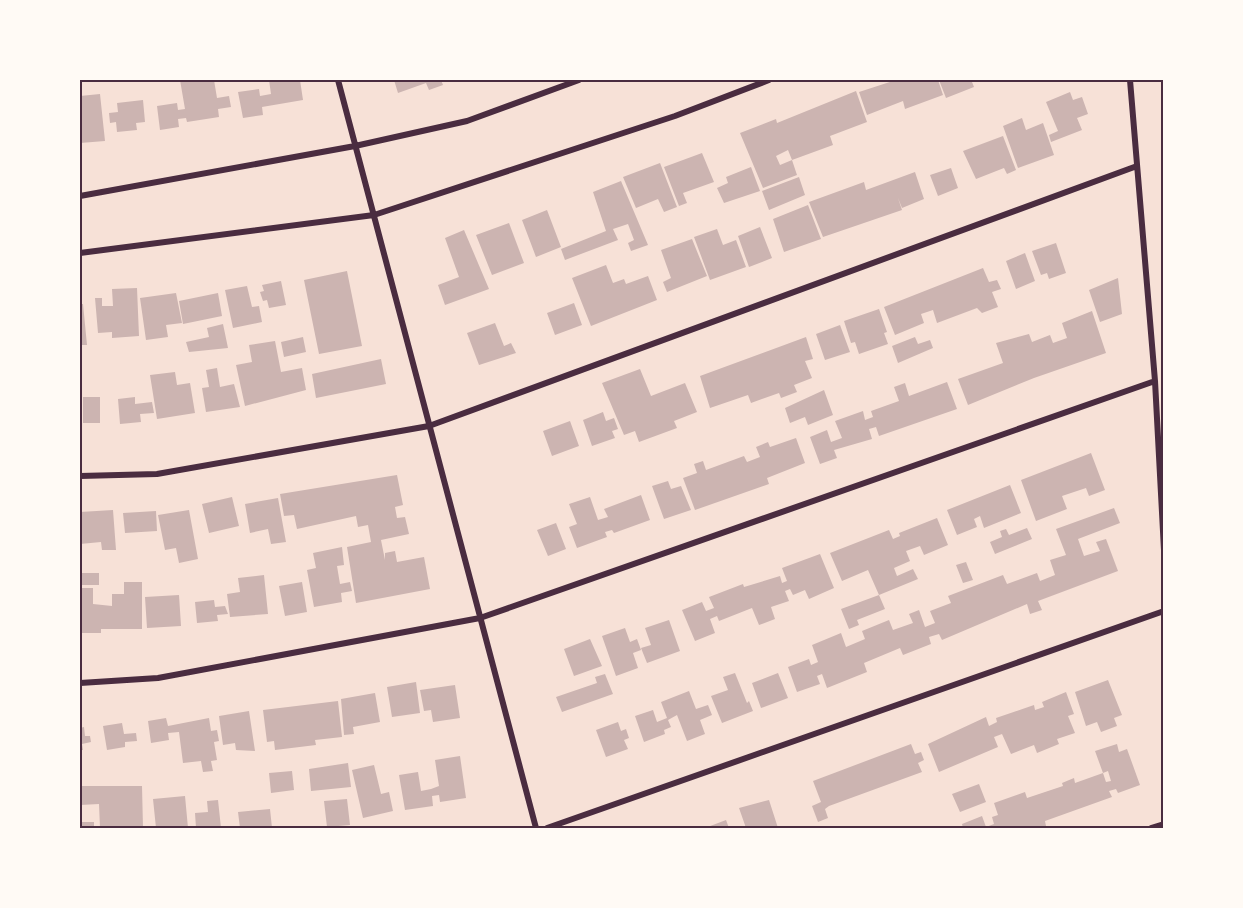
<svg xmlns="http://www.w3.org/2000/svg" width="1243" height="908" font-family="'Playfair Display',serif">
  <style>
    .building { fill: #ccb4b1 }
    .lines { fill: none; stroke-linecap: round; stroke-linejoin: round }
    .minor { stroke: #4a2c40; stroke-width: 6 }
    .neatline { fill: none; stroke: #4a2c40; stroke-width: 2 }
  </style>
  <rect width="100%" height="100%" fill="#f7e1d7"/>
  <path class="building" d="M180,80H214L217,98L229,96L231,107L218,109L219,117L187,122L186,118L178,119L179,127L160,130L157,106L177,103L178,110L185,109Z
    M269,80H300L303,100L262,107L263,115L243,118L238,92L259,89L260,96L271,94Z
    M394,80H441L443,85L429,90L426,83L398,93Z
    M896,80H938L943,95L905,109L903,101L867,115L859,92Z
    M939,80H978L972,82L974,87L946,98Z
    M856,91L867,122L830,136L833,145L792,160L788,150L776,156L780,165L792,160L797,175L763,188L740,133L776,119L777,123Z
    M1070,92L1073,100L1082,97L1088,114L1077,118L1082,130L1051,142L1049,135L1058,131L1046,102Z
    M100,94L105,141L80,143V96Z
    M143,100L145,122L136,123L137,130L117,132L116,122L110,123L109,113L118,112L117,103Z
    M1022,118L1026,130L1043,123L1054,155L1018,168L1003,126Z
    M1003,136L1016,170L1007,174L1004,168L976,179L963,151Z
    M702,153L714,182L683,193L687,203L679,206L664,167Z
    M660,163L677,207L664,212L658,199L636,208L623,177Z
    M751,167L760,191L724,203L717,188L728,183L726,177Z
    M951,168L958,188L938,196L930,175Z
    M915,172L924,199L902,208L898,198L902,210L823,237L809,202L864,182L866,190Z
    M799,177L805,195L769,210L762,191Z
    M621,181L648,245L631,251L628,243L634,240L628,224L613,229L618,240L565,260L561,249L606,231L593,192Z
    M808,205L821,239L784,252L773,219Z
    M547,210L561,247L536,257L522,220Z
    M509,223L524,263L492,275L476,235Z
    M760,227L772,258L749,267L738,236Z
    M717,229L723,245L736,240L746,267L710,280L694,237Z
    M464,230L489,289L445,305L438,285L459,277L445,238Z
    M692,239L707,276L667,292L663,282L671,278L661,250Z
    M1056,243L1066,273L1049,279L1047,273L1041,275L1032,251Z
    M1025,253L1035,281L1016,289L1006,261Z
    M606,265L613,283L624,279L626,284L648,276L657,300L591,326L572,278Z
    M983,268L989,282L997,280L1001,289L992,292L998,307L982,313L977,308L937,323L933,310L921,314L924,323L895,335L884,307Z
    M347,271L362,346L319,354L304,280Z
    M1118,278L1122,314L1100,322L1089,290Z
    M281,281L286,305L269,308L267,300L263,301L260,292L264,291L262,285Z
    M247,286L252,307L259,306L262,322L233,328L225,290Z
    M137,288L139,336L112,338V332L98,333L95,298H102V306H113L112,289Z
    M176,293L182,323L166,325L168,337L146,340L140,298Z
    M218,293L222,316L183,324L179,301Z
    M574,303L582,325L555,335L547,313Z
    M80,304H83L87,345H80Z
    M879,309L887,332L884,333L888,344L859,354L855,342L851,343L844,321Z
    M1092,311L1106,353L1034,378L968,405L958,379L1003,363L996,343L1029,334L1032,342L1050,335L1053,343L1067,338L1062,323Z
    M495,323L504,346L511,343L516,353L479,365L467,333Z
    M223,324L228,348L189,352L186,342L209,337L207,328Z
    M840,325L850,352L825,360L816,334Z
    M303,337L306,352L284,357L281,342Z
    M806,337L813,359L805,361L812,378L794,385L797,392L781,398L779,393L751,403L748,395L710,408L700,376Z
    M915,337L918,344L930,340L933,348L898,363L892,346Z
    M275,341L281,372L302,368L306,390L245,406L236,365L252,362L249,345Z
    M381,359L386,384L316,398L312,374Z
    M217,368L220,387L234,384L240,407L206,412L202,388L209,387L206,370Z
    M640,369L651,396L685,383L697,412L674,421L677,428L639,442L635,431L624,435L602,383Z
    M175,372L177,385L190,383L195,413L157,419L150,375Z
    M947,382L957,409L879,436L876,427L869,429L872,439L834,450L837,458L820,464L810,437L827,430L831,442L842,438L835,421L863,411L865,420L873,417L871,411L899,401L894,387L905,383L909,396Z
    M824,390L833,415L808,425L805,417L790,423L785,408Z
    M83,397H100V423H83Z
    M135,397V404L152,402L154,413L140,414L141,422L120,424L118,399Z
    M603,412L606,421L614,418L618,429L612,431L615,438L592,446L583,420Z
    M570,421L579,446L552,456L543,431Z
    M796,438L805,463L767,478L769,484L695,510L683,478L697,473L694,464L703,461L706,470L744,456L747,462L760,457L756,447L768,442L770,447Z
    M1091,453L1105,490L1089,496L1086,488L1062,496L1067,509L1036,521L1021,480Z
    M397,475L403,505L395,507L397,518L405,517L409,534L381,540L385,560V553L395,551L397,562L424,557L430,589L356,603L347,547L371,542L368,525L358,527L356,516L297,529L294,515L284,516L280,494Z
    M668,481L671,489L681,486L691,510L664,519L652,486Z
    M1010,485L1021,513L984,528L980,516L974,519L977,527L957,535L947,510Z
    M641,495L650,520L614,533L612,530L605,532L607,537L577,548L569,527L577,524L569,504L590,497L598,520L608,517L604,509Z
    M232,497L239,526L209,533L202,504Z
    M278,498L286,542L271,544L268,529L250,533L245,504Z
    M1114,508L1120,523L1078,539L1084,556L1100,551L1096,542L1106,539L1118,571L1038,601L1042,610L1030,614L1027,604L942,640L939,634L929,637L931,644L903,655L900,648L864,663L867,672L827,688L822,674L817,676L820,684L797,692L788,667L809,659L811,665L818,662L812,645L841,633L846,647L865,639L862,631L889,620L893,630L913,623L909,614L919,610L925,627L935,623L930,611L951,603L948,596L1003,575L1007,584L1037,573L1040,581L1055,575L1050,560L1066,555L1056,529Z
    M113,510L116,550H102L101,542L80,544V512Z
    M189,510L198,559L179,563L176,548L165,550L158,515Z
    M156,511L157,531L125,533L123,513Z
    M937,518L948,545L924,555L920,546L906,551L910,561L894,568L897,576L913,569L918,579L879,595L868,570L842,581L830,553L889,530L893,539L900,536L899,533Z
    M556,523L566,549L548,556L537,530Z
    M1027,528L1032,539L995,554L990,542L1002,537L1000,531L1006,529L1009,535Z
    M342,547L344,565L337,566L340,584L350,582L352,591L341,593L342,602L314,607L307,570L316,568L313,553Z
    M820,554L834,588L809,599L805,590L793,595L790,589L785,591L789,601L771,607L775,619L759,625L752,608L719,621L717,616L710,619L715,633L695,641L682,610L702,602L706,611L714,608L709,597L743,584L744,587L780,576L782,583L787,581L782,568Z
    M966,562L973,580L963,583L956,565Z
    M80,573H99V585H80Z
    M264,575L268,614L230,617L227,594L240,592L238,578Z
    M124,582H142V629H101V633H80V588H93V604L112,606V594H124Z
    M302,582L307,612L285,616L279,586Z
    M179,595L181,626L147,628L145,597Z
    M879,595L885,609L857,620L859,625L849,629L841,609Z
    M214,600L215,607L225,606L228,614L217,615L218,621L197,623L195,602Z
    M669,620L680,651L647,663L641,648L651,645L645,628Z
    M625,628L630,642L637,639L641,650L633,653L638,668L616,676L602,636Z
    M590,639L602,666L574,676L564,649Z
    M735,673L747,703L749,701L753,711L722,723L711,696L728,690L723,677Z
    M778,673L788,698L761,708L752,683Z
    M605,674L613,694L562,712L556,697L597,683L595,677Z
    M1108,680L1122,715L1114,718L1117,726L1101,732L1097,722L1086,726L1075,692Z
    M416,682L420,713L392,717L387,687Z
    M455,685L460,718L433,722L431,710L424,711L420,690Z
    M689,691L696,709L708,705L712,715L700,720L705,734L687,741L677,715L668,720L671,727L664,730L665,734L644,742L635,716L653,710L657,722L667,718L661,702Z
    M1066,692L1074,714L1068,716L1075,733L1057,739L1059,744L1037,753L1034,745L1011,754L1002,734L994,737L998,747L939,772L928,744L986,717L989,726L997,722L996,718L1034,705L1035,710L1044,707L1042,702Z
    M375,693L380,722L353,727L354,734L344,735L341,699Z
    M338,701L342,737L315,740L316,745L275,750L274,741L267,742L263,710Z
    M249,711L255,751L236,750L235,743L223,745L219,716Z
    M166,718L168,726L209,718L211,731L217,730L219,741L214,742L217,760L211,761L213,771L203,772L201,761L183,763L179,732L168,733L169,740L151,743L148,721Z
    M618,722L621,731L626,729L629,738L624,740L628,749L606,757L596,730Z
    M122,723L124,734L136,733L137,741L125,742V747L107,750L103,726Z
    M84,727L85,736H90L91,742L82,744L83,750H80V728Z
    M911,744L915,754L921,752L924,760L918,763L922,772L829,806L825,809L828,818L818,822L812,806L821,802L813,781Z
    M1117,744L1119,752L1127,749L1140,785L1118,793L1116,789L1109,791L1112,797L1045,821L1046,826L1038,828H963L962,824L982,816L986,827L994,824L992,817L998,815L994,803L1025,792L1027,798L1063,786L1062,783L1074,778L1075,783L1103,773L1106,782L1111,781L1108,771L1103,773L1095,751Z
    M460,756L466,798L440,802L439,795L432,796L433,806L405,810L399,775L418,772L421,791L431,789L439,786L435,760Z
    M348,763L351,787L311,791L309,769Z
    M374,765L381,794L389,792L393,811L363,818L352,770Z
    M292,771L294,790L271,793L269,773Z
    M979,784L986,802L960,812L952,794Z
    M80,786H142L143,828H100L99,804L80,805Z
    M185,796L188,828H156L153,799Z
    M347,799L350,825L327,827L324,801Z
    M218,800L221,828H196L195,813L208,812L207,801Z
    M769,800L778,828H746L739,808Z
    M270,809L272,828H240L238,812Z
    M726,820L729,828H705Z
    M80,822H94V828H80Z"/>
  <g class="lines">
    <path class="minor" d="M338,80L536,828
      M1130,80L1155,381L1164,550
      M80,196L355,146L467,121L579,80
      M80,253L374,215L675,116L769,80
      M80,476L157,474L429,426L1137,166
      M80,683L158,678L480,618L1155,381
      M547,828L1164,611
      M1151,828L1164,824"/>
  </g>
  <rect width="1243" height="908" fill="none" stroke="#fffaf5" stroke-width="162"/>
  <rect x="81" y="81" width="1081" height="746" class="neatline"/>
</svg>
